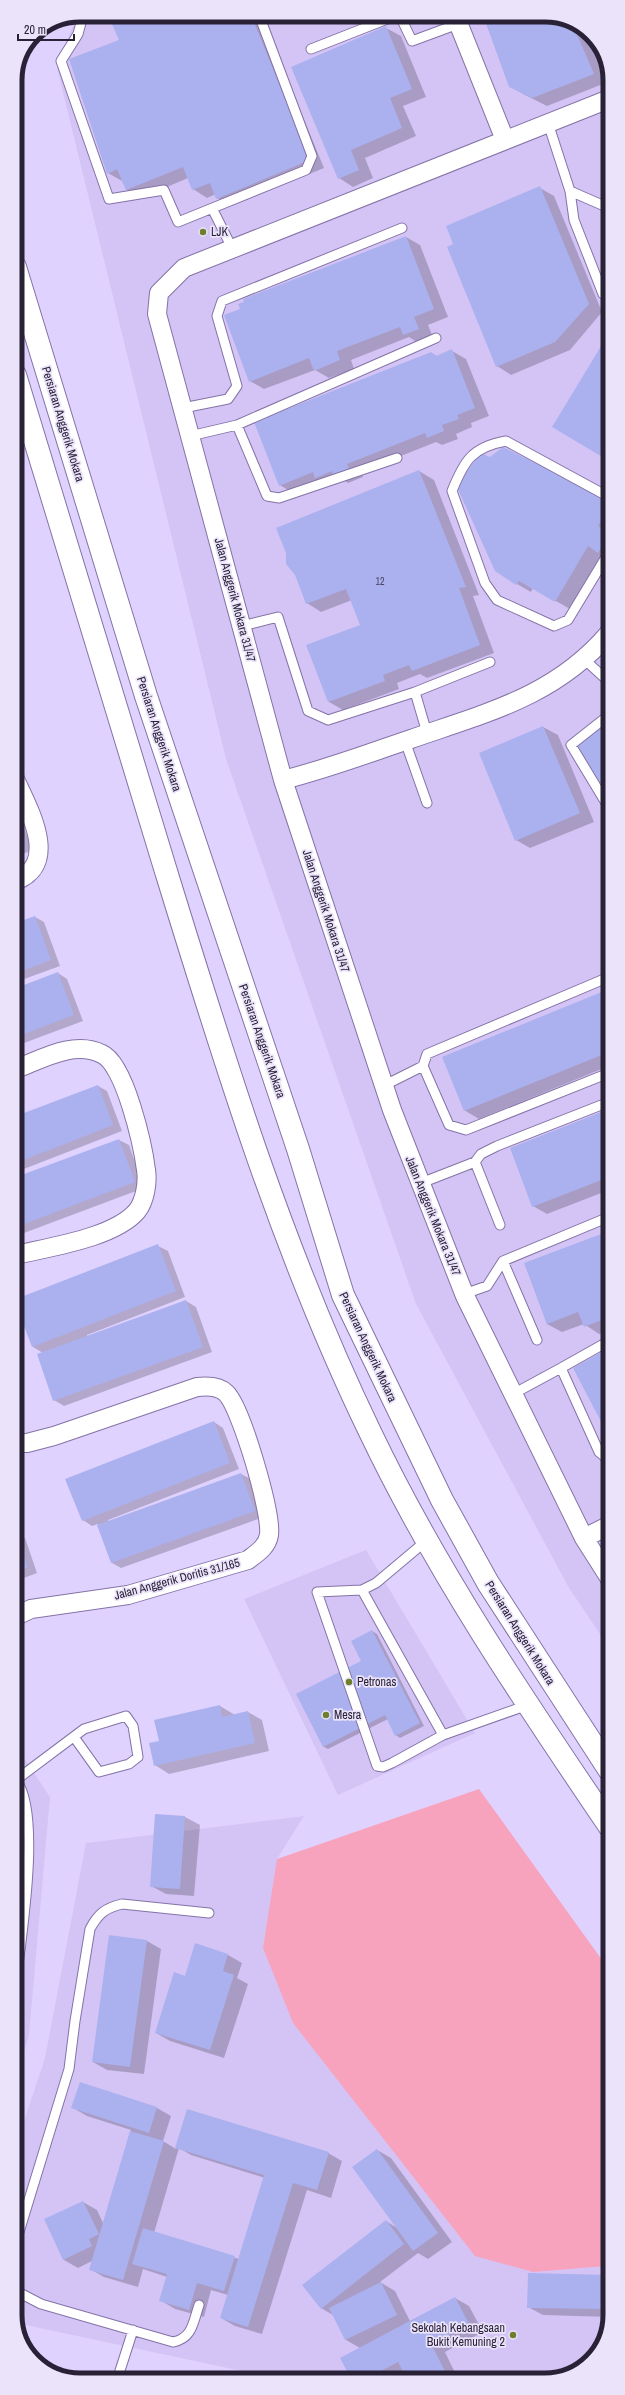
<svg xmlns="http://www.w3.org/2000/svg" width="625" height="2395" font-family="'Archivo Narrow',sans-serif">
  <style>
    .built { fill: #d4c4f6 }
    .green { fill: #f8a3bd }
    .shadow { fill: #0003; fill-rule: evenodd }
    .building { fill: #abb1ee }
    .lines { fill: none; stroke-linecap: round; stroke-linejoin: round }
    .service-casing { stroke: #8473a6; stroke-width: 11 }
    .minor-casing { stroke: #8473a6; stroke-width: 20 }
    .primary-casing { stroke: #8473a6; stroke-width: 24 }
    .service { stroke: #fff; stroke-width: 9 }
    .minor { stroke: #fff; stroke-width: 18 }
    .primary { stroke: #fff; stroke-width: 22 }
    .poi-dot { fill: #6e7e2d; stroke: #eae3fa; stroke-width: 1.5 }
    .labels { text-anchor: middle; stroke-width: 3.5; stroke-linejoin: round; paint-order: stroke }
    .number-label { font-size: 10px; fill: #4a4564 }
    .poi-label { font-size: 12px; fill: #292136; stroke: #eae3fa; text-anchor: start }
    .street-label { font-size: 12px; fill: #292136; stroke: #eae3fa }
    .rim { fill: none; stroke: #292136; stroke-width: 5 }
  </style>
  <rect width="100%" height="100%" fill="#e0d2ff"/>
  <path class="built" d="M80,15L553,16L588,31L609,67L610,1649L569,1588L416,1304L226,759L57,68L76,17Z
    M366,1550L475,1733L338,1795L244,1599Z
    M16,1746L50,1797L29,2035L16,2078Z
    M304,1816L277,1859L606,2266L610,2263V2315L596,2355L558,2379H279L16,2323V2145L45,2058L86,1843Z"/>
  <path class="green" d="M479,1789L610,1971V2263L606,2266L533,2272L475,2256L293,2023L263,1948L277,1859Z"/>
  <path class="shadow" d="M109,15H261L324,168L232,206L217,198L216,194L207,198L193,189L188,178L141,198L127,190L122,181L108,173L120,41Z
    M483,15L553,16L588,31L608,82L547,106L525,95L510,86Z
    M386,28L401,36L426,97L403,106L416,136L365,158L373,178L353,187L339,178Z
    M540,188L554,196L602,312L570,350L511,375L497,366L455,245Z
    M406,237L420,245L448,317L428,325L433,337L418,343L409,337L351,360L354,369L329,378L315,370L264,389L250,381Z
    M452,351L466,359L489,416L471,423L472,427L456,434L458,439L442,445L436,442L361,472L363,477L348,483L343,480L331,486L324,482L294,494L280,485L431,353L437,356Z
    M490,458L609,504V558L602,554L570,609L533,588L531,592L517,584Z
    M419,471L434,480L479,595L473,596L494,653L427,678L420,674L397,683L399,689L343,710L329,702L361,626L352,600L321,612L307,603Z
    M543,727L558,735L594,822L530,848L516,840Z
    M15,806L33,850L15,857Z
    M35,917L44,922L60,966L16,982L15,924Z
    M58,973L67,979L83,1021L16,1046V989Z
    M609,990V1066L479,1119L464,1110L443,1057Z
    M98,1086L107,1091L122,1131L16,1172V1117Z
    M609,1110V1190L547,1214L533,1206L511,1148Z
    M119,1140L129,1145L144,1188L16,1236V1178Z
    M609,1232V1330L599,1334L584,1324L562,1332L547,1324L525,1264Z
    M158,1246L168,1251L185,1297L87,1335V1337L186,1301L196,1307L212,1352L64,1406L54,1400L43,1353L33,1347L16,1301Z
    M609,1349V1435L574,1368Z
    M214,1422L223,1428L239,1469L108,1520L109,1522L241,1474L251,1479L264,1517L121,1568L112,1563L98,1524L92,1526L83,1520Z
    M16,1517L18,1523L16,1524Z
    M16,1533L25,1538L37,1573L16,1581Z
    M372,1631L377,1634L424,1726L400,1738L396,1735L388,1719L328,1749L324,1747L297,1695L363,1661Z
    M220,1706L235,1715L248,1712L262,1720L269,1751L169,1774L155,1765L160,1742Z
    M16,1803L22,1812L16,1898Z
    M156,1815L185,1817L200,1825L194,1896L166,1894L151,1886Z
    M147,1941L161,1949L144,2074L107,2070L93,2062Z
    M196,1945L228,1955L242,1963L237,1978L248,1984L224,2058L170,2041L156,2033L185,1977Z
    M80,2084L157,2108L171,2116L163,2141L176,2149L188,2110L328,2153L342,2161L331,2198L307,2190L262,2334L235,2326L221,2318L228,2295L211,2290L204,2317L175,2309L160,2300L167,2277L143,2269L138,2287L104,2277L90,2269L92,2261L78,2268L64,2260L83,2202L97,2210L103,2223L131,2130L87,2116L73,2108ZM179,2148L191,2155L265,2178L239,2259L154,2233Z
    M377,2150L391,2158L452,2242L428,2259L418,2253L380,2282L395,2291L410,2321L455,2298L469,2306L483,2332L445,2352L458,2379H408L405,2374L395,2379H352L341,2358L360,2348L346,2340L333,2315L321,2308L386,2221L397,2228Z
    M610,2276V2317L543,2315L528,2307Z"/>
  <path class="building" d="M108,15H251L310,160L216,199L210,183L192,190L183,167L126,190L117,169L107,174L69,59L119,40Z
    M483,15L553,16L573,25L594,74L532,98L509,87Z
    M386,26L412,89L390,98L402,128L351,150L359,170L338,179L291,67Z
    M540,186L589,304L555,342L496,367L447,247L453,244L446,226Z
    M406,236L434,309L414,317L419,329L403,335L400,327L337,351L340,360L314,371L309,358L249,382L224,315L240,309L238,304L244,302L243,299Z
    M609,333V461L552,427Z
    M452,349L475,408L457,415L459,419L442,425L444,431L427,438L425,433L347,464L349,469L333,476L332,471L315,478L313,472L279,486L254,422L431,352L436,356Z
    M503,447L568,479L609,503V508L598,526L609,534L598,553L588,546L555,602L519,581L516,585L495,571L456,485L481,453L490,457Z
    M419,470L466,587L459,588L480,645L412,671L409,665L383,675L385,681L328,702L306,645L360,625L346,589L306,604L295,575L286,564V553L276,528Z
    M609,719V798L576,746Z
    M543,726L580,813L515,841L479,753Z
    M15,824L24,845L15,848Z
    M35,916L51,960L16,973L15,923Z
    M58,972L74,1015L16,1037V988Z
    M609,989V1052L464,1111L442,1057Z
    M98,1085L113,1125L16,1163V1116Z
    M609,1109V1177L532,1207L510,1148Z
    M119,1139L135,1182L16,1227V1177Z
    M609,1231V1317L584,1327L578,1312L547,1324L524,1263Z
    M158,1244L176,1291L32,1347L16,1305V1299Z
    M186,1300L203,1347L53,1401L37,1354Z
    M609,1348V1437L573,1368Z
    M214,1421L230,1463L82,1521L65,1479Z
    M241,1473L255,1511L111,1563L97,1525Z
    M16,1534L28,1567L16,1572Z
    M372,1630L420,1723L395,1736L385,1715L323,1747L296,1694L361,1661L351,1641Z
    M220,1705L222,1717L248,1711L255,1743L154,1766L149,1743L159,1741L154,1720Z
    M155,1814L185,1816L180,1889L150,1887Z
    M109,1935L147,1940L130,2067L92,2062Z
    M195,1943L228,1954L223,1971L234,1975L210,2050L155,2033L174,1972L185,1976Z
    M80,2082L157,2107L149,2133L71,2108Z
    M187,2109L329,2152L317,2190L293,2183L248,2327L220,2318L264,2175L175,2148Z
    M130,2131L164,2141L123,2280L89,2270Z
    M377,2149L438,2233L413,2251L352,2167Z
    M83,2201L99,2234L89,2239L92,2246L63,2260L44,2219Z
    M386,2220L404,2244L321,2309L302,2285Z
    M143,2228L235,2256L224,2291L197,2283L189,2310L159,2301L167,2274L132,2264Z
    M528,2273L610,2275V2309L527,2308Z
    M381,2282L397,2315L345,2340L329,2308Z
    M455,2297L469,2324L431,2344L449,2379H407L398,2362L366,2379H351L340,2358Z"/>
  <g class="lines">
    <defs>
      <path id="service" d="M83,15L78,34L61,61L109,199L164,190L178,222L306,170L312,156L259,15
        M311,49L395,16L401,18L412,41L458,24
        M548,123L570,191L609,208
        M570,191L574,220L603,294L609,298
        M213,210L232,248
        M183,408L228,399L237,386L217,316L222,301L402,228
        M237,425L436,338
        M190,436L237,425L267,496L279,498L397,458
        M609,497L506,441C472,447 464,461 452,491L485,583L497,600L554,626L568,620L609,552
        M242,626L278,617L308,711L328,720L415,692L427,733
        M585,660L609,682
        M415,692L490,662
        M609,715L571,745L609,808
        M405,741L427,803
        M423,1066L427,1054L609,977
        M383,1086L423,1066L449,1125L466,1130L609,1073
        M421,1183L475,1162
        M500,1225L475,1162L481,1154L497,1146L609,1102
        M503,1261L537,1340
        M464,1294L487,1286L503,1261L609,1217
        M561,1368L609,1341
        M513,1394L561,1368L599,1452L610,1461
        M426,1541L376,1583L362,1590L317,1592L377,1766L383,1767L392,1763L443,1735L528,1705
        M362,1590L443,1735
        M16,1780L84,1729L126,1716L133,1726L138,1757L129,1764L99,1772L74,1737
        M16,1780C42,1813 21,1938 16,1981
        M16,2242L69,2069L75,2021L90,1929C98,1914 105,1908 122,1904L209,1913
        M16,2291L41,2304L173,2342C193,2338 193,2322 199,2305
        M117,2380L133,2330"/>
      <path id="minor" d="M455,15L505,140
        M609,99L184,268L159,293L157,314L283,780L392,1110L465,1296L584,1538L610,1579
        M15,779C28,808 61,864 15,881
        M283,780C327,769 369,753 411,739C486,713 556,696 609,633
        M16,1069C42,1059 74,1040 102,1054C125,1064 143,1146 146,1170C148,1182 145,1201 137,1211C114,1238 49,1247 16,1255
        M16,1443H27L54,1436L197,1387C206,1386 219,1386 226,1393C241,1407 272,1513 269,1535C267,1547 257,1553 248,1560L128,1595L31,1609L16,1616
        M584,1538L610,1525"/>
      <path id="primary" d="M15,267L146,696L298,1149L343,1295L442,1500L488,1583L610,1771
        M15,375C65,540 115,704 165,868C224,1060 283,1253 371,1434C437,1572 524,1700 610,1827"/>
    </defs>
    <use href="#service" class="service-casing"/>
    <use href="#minor" class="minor-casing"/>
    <use href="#primary" class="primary-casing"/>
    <use href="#service" class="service"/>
    <use href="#minor" class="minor"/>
    <use href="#primary" class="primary"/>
  </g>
  <g class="poi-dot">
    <circle cx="203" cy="232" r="4"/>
    <circle cx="349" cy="1682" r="4"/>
    <circle cx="326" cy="1715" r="4"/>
    <circle cx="513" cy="2335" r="4"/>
  </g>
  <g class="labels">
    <g class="number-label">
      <text x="380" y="585">12</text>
    </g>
    <g class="poi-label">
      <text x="211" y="236">LJK</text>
      <text x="357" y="1686">Petronas</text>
      <text x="334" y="1719">Mesra</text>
      <text x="505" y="2332" text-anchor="end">Sekolah Kebangsaan<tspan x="505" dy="14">Bukit Kemuning 2</tspan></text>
    </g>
    <g class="street-label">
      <text transform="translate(63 424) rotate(73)" y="4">Persiaran Anggerik Mokara</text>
      <text transform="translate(235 600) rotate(75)" y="4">Jalan Anggerik Mokara 31/47</text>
      <text transform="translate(159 734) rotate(72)" y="4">Persiaran Anggerik Mokara</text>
      <text transform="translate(326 911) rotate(72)" y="4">Jalan Anggerik Mokara 31/47</text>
      <text transform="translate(262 1041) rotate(71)" y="4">Persiaran Anggerik Mokara</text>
      <text transform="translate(433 1216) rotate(68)" y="4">Jalan Anggerik Mokara 31/47</text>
      <text transform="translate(368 1347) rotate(65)" y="4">Persiaran Anggerik Mokara</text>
      <text transform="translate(177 1579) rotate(-15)" y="4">Jalan Anggerik Doritis 31/165</text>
      <text transform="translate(520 1633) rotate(58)" y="4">Persiaran Anggerik Mokara</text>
    </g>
  </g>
  <path d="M0 0H625V2395H0ZM80 22H545A58 58 0 0 1 603 80V2315A58 58 0 0 1 545 2373H80A58 58 0 0 1 22 2315V80A58 58 0 0 1 80 22Z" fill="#eae3fa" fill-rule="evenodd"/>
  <path class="rim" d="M80 22H545A58 58 0 0 1 603 80V2315A58 58 0 0 1 545 2373H80A58 58 0 0 1 22 2315V80A58 58 0 0 1 80 22Z"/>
  <path d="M18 34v6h56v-6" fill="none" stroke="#292136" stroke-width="2"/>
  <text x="24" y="34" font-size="12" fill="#292136" stroke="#eae3fa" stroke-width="3" paint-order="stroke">20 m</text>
</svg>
